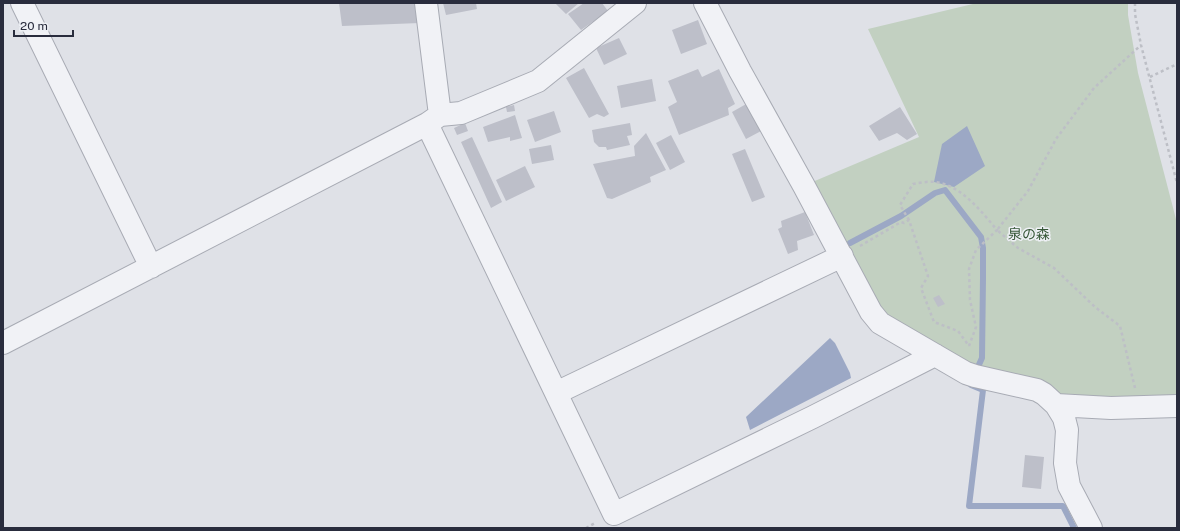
<svg xmlns="http://www.w3.org/2000/svg" width="1180" height="531" font-family="'Public Sans','Noto Sans JP',sans-serif">
  <style>
    .green { fill: #c2d0c1 }
    .water { fill: #9ca8c5 }
    .lines { fill: none; stroke-linecap: round; stroke-linejoin: round }
    .stream { stroke: #9ca8c5; stroke-width: 6 }
    .building { fill: #bdbfc9 }
    .minor-casing { stroke: #a8abb4; stroke-width: 24 }
    .path { stroke: #bdbfc6; stroke-width: 2.5; stroke-dasharray: 3 3; stroke-linecap: butt }
    .minor { stroke: #f1f2f6; stroke-width: 22 }
    .labels { text-anchor: middle; stroke-width: 3; stroke-linejoin: round; paint-order: stroke }
    .park-label { font-size: 14px; fill: #375838; stroke: #eef0f5 }
  </style>
  <rect width="100%" height="100%" fill="#dfe1e7"/>
  <path class="green" d="M977,3H1128V15L1138,73L1177,223V402L1061,401L983,373L883,319L810,183L919,137L868,29Z"/>
  <path class="water" d="M967,126L985,166L954,187L934,182L942,144Z
    M830,338L835,343L850,373L851,378L750,430L746,417Z"/>
  <g class="lines">
    <path class="stream" d="M850,243L901,216L935,193L945,190L981,237L983,248V278L982,358L977,369
      M971,385L983,390L969,506H1063L1074,528"/>
  </g>
  <path class="building" d="M339,3H417L420,23L342,26Z
    M443,3H476L477,9L446,15Z
    M555,3H579L566,14Z
    M584,3H602L608,11L581,30L568,14Z
    M698,20L707,44L681,54L672,30Z
    M619,38L627,54L604,65L596,48Z
    M584,68L609,114L604,117L597,114L589,118L566,78Z
    M698,69L702,77L719,69L735,104L728,108L729,115L679,135L668,107L677,102L668,81Z
    M652,79L656,101L621,108L617,86Z
    M748,103L763,130L746,139L732,112Z
    M514,105L515,111L507,112L506,107Z
    M900,107L917,134L907,140L897,133L879,141L869,126Z
    M554,111L561,132L535,142L527,120Z
    M515,115L522,138L510,141V137L488,142L483,127Z
    M465,123L468,131L457,135L454,128Z
    M630,123L632,135L627,136L630,145L607,150L606,147H599L594,142L592,130Z
    M646,133L666,170L650,177L651,182L612,199L607,198L593,164L635,156L634,146Z
    M671,135L685,162L670,170L656,143Z
    M472,137L502,202L491,208L461,142Z
    M551,145L554,160L532,164L529,149Z
    M745,149L765,197L752,202L732,154Z
    M525,166L535,187L506,201L496,180Z
    M805,212L814,235L797,241L798,250L788,254L778,229L782,227L781,221Z
    M939,295L945,304L938,307L933,298Z
    M1025,455L1044,457L1041,489L1022,487Z"/>
  <g class="lines">
    <defs>
      <path id="minor" d="M22,3L151,267
        M426,3L440,115
        M705,3L740,71L804,186L871,312L880,323L966,373L975,376L1037,390L1044,394L1056,405L1064,418L1067,430L1065,463L1069,486L1091,528
        M427,124L614,514L813,417L935,355
        M3,343L427,124L440,115L461,113L538,81L635,3
        M556,393L842,256
        M1056,405L1111,408L1177,406"/>
    </defs>
    <use href="#minor" class="minor-casing"/>
    <path class="path" d="M1135,3V14L1141,45L1177,183
      M1150,77L1177,64
      M909,220L900,205L913,184C920,183 928,181 935,182C961,185 981,211 997,230L976,250L969,269L970,300L976,327L969,346
      M860,246L901,222L904,223L909,220L928,276L921,288L934,322L958,331L969,346
      M1135,388L1120,326L1095,307L1054,268L1018,248L997,230L1028,191L1056,139L1094,88L1141,45
      M586,528L595,523"/>
    <use href="#minor" class="minor"/>
  </g>
  <g class="labels">
    <g class="park-label">
      <text x="1029" y="239">泉の森</text>
    </g>
  </g>
  <rect width="1180" height="531" fill="none" stroke="#292c3d" stroke-width="8"/>
  <path d="M14 30v6h59v-6" fill="none" stroke="#292c3d" stroke-width="2"/>
  <text x="20" y="30" font-size="12" fill="#292c3d" stroke="#eef0f5" stroke-width="3" paint-order="stroke">20 m</text>
</svg>
